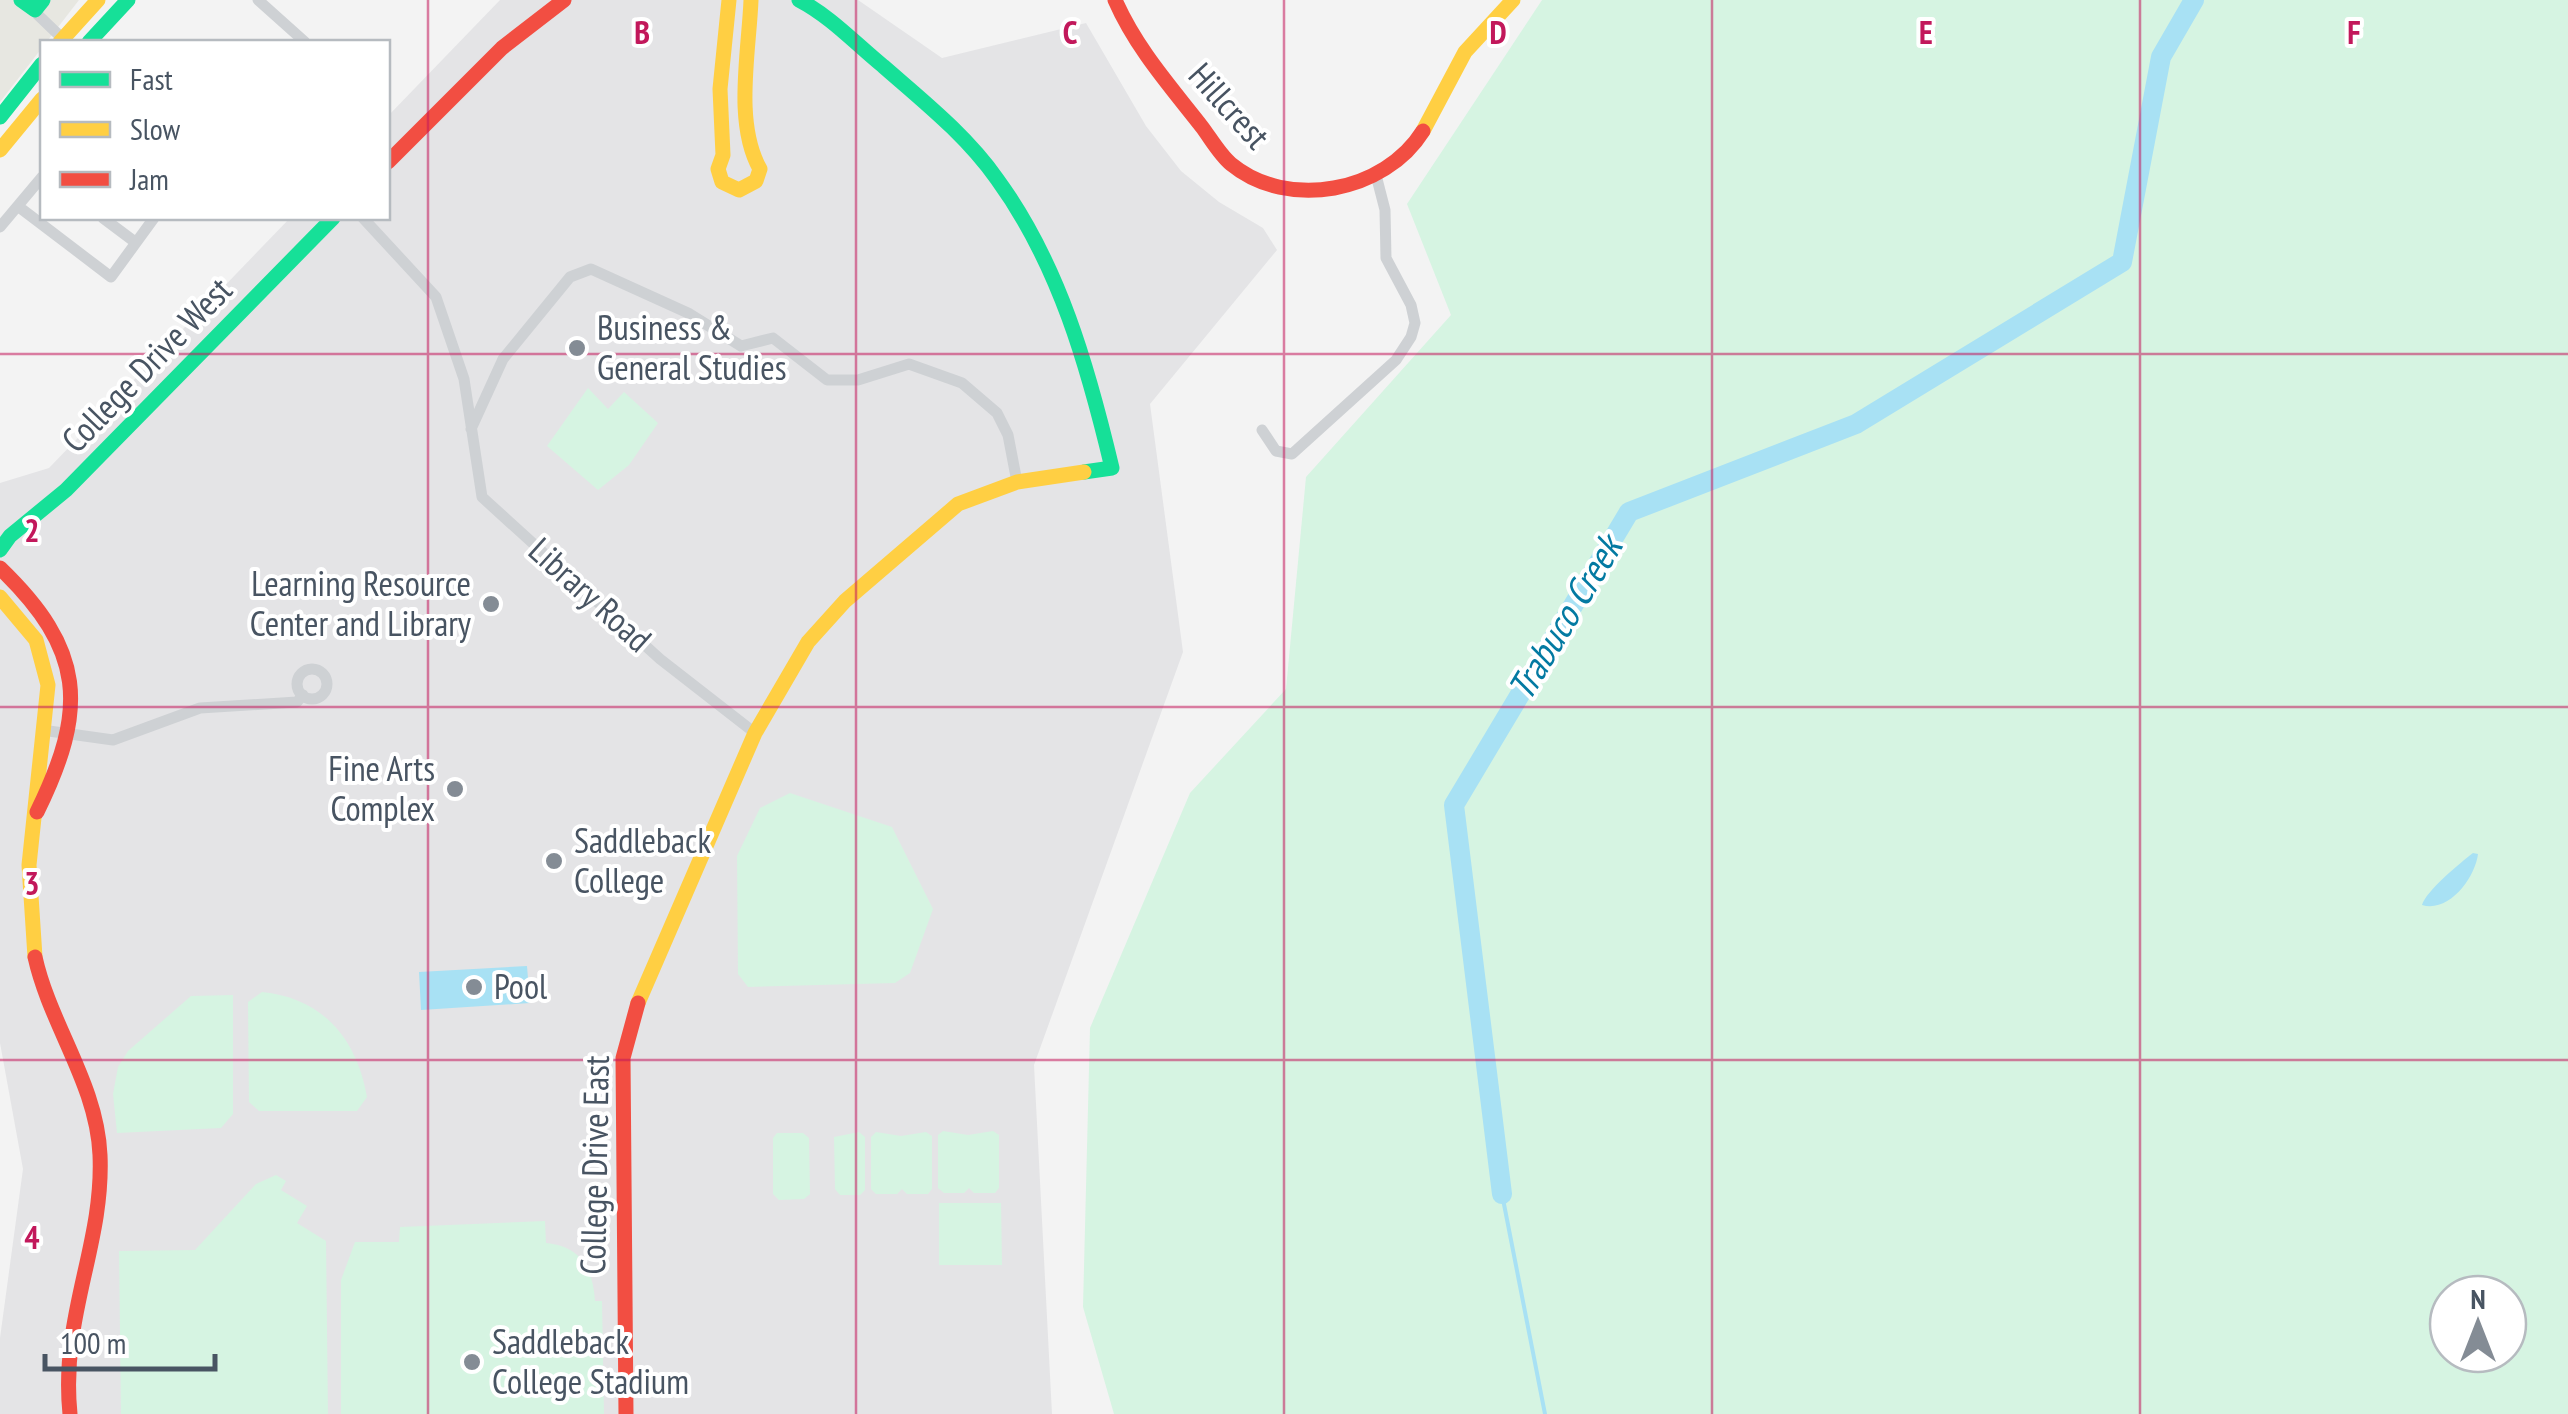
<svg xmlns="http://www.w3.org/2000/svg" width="2568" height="1414" font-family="'PT Sans Narrow',sans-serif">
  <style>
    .commercial { fill: #e7e7e1 }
    .education { fill: #e4e4e6 }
    .green { fill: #d6f4e2; fill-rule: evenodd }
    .water { fill: #a8e1f4 }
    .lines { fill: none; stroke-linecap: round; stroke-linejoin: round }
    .stream { stroke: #a8e1f4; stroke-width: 4 }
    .river { stroke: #a8e1f4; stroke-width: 20 }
    .street { stroke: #ced1d4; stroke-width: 11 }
    .fast { stroke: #16e098; stroke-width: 15 }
    .slow { stroke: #ffcf43; stroke-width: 15 }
    .jam { stroke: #f24e42; stroke-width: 15 }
    .grid { fill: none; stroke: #c2185b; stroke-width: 2.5; stroke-opacity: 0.55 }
    .poi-dot { fill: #848c95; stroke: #fff; stroke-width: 4 }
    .labels { text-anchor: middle; stroke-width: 8; stroke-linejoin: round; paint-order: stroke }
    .street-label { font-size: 35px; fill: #485462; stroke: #fff }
    .poi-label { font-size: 35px; fill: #485462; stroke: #fff; text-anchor: start }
    .water-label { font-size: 38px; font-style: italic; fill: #037aa2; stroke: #fff }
    .grid-label { font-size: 32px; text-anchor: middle; font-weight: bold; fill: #c2185b; stroke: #fff; stroke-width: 8; stroke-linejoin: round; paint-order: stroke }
  </style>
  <rect width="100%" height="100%" fill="#f3f3f3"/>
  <path class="commercial" d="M0,0H79L0,102Z"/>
  <path class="education" d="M500,0H858L942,58L1086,23L1146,126L1181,171L1219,202L1263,228L1277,250L1150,404L1183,652L1034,1065L1052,1414H0V1338L23,1169L0,1043V483L49,468L290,218H388V116Z"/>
  <path class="green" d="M1542,0H2568V1414H1114L1083,1307L1090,1028L1190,793L1286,689L1306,477L1451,315L1407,204ZM2448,1294H2508V1354H2448Z
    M588,388L608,409L624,392L658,423L629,465L598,490L547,446Z
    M790,793L892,827L933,909L910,973L895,983L748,987L738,974L737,856L760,808Z
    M262,992C323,998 357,1039 367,1097L357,1111H259L249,1102L248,1002Z
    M233,995V1114L221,1128L117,1133L113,1094L118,1067L128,1051L191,996Z
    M943,1131L968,1135L993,1131L999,1135V1188L995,1193H974L969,1188L964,1193H944L938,1188V1135Z
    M859,1132L865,1137V1190L860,1195H840L835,1189L834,1137Z
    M876,1132L901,1136L926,1132L932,1136V1189L928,1194H907L902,1189L897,1194H876L871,1189V1137Z
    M777,1133H803L809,1138L810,1194L804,1199L779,1200L773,1194V1138Z
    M276,1175L286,1181L281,1190L307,1206L297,1223L326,1241L328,1414H121L119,1251L195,1250L256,1184Z
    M939,1203H1001L1002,1265H939Z
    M545,1221L546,1243C580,1246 593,1268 595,1301H602L604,1414H341V1280L355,1242H399L400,1227Z"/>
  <path class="water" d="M2473,853L2478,854C2475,878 2449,913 2422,905C2426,891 2460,863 2473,853Z
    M527,966L530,1003L421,1010L419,972Z"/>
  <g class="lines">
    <path class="stream" d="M1502,1194L1545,1414"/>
    <path class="river" d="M1502,1194L1454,805L1629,512L1856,424L2122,262L2161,57L2194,0"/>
    <path class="street" d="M258,0L305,42
      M37,14L63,39
      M19,207L111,277L154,218
      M103,218L135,242
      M363,218L436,297L464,379L482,497L660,659L755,733
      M0,227L42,177
      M471,429L503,359L570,277L591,269L688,313L741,346L773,338L827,380H858L909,364L962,383L997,413L1008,435L1017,482
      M1262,430L1276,451L1292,454L1396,360L1411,337L1415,323L1411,305L1386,258L1385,210L1376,175
      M297 684a15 15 0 1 1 30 0a15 15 0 1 1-30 0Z
      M49,731L113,740L200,708L297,702L303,695"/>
    <path class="fast" d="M21,0L35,10L43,0
      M799,0C830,16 856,44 883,66C923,101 966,135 997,179C1059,264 1088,367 1112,468L1084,472
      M89,42L128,0
      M0,117L42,64
      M0,550L10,536L66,490L333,218"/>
    <path class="slow" d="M729,0L720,89L723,155L718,169L722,182L739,190L756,181L760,169C734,123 749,52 751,0
      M60,42L98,0
      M1423,131L1465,52L1513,0
      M0,150L42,99
      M0,597L36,640L48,685L29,865L35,957
      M638,1003L755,733L808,642L845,601L958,504L1017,482L1084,472"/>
    <path class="jam" d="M1115,0C1136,48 1170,86 1202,127C1211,139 1220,155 1231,164C1288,211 1385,192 1423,131
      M388,162L502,48L564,0
      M0,568C85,650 88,708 37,812
      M35,957C50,1025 97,1084 100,1155C104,1245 60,1316 70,1414
      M626,1414L623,1058L638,1003"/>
  </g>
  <path class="grid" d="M428,0V1414M856,0V1414M1284,0V1414M1712,0V1414M2140,0V1414M0,354H2568M0,707H2568M0,1060H2568"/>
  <g class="poi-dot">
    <circle cx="577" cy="348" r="10"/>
    <circle cx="491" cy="604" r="10"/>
    <circle cx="455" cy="789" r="10"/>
    <circle cx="554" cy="861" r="10"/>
    <circle cx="474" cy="987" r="10"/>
    <circle cx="472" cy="1362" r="10"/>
  </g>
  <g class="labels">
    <g class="street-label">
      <text transform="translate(1229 106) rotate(48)" y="12">Hillcrest</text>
      <text transform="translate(147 365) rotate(-46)" y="12">College Drive West</text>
      <text transform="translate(590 595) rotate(42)" y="12">Library Road</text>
      <text transform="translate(595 1165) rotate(-89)" y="12">College Drive East</text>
    </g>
    <g class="poi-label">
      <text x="597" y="340">Business &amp;<tspan x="597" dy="40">General Studies</tspan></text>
      <text x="471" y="596" text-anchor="end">Learning Resource<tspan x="471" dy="40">Center and Library</tspan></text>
      <text x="435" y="781" text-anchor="end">Fine Arts<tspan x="435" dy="40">Complex</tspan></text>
      <text x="574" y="853">Saddleback<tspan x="574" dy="40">College</tspan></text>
      <text x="494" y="999">Pool</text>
      <text x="492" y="1354">Saddleback<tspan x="492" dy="40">College Stadium</tspan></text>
    </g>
    <g class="water-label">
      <text transform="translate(1565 618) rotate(-59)" y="13">Trabuco Creek</text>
    </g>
  </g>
  <g class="grid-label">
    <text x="642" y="44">B</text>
    <text x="1070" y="44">C</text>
    <text x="1498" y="44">D</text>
    <text x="1926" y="44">E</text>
    <text x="2354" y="44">F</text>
    <text x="32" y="542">2</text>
    <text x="32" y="895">3</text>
    <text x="32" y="1249">4</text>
  </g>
  <rect x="40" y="40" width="350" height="180" fill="#ffffff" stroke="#b6bbc0" stroke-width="2.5"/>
  <rect x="60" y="72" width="50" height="15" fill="#16e098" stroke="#b6bbc0" stroke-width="2.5"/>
  <text x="130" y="90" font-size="30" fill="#485462">Fast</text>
  <rect x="60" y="122" width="50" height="15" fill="#ffcf43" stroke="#b6bbc0" stroke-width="2.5"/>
  <text x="130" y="140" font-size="30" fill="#485462">Slow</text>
  <rect x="60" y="172" width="50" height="15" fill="#f24e42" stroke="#b6bbc0" stroke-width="2.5"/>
  <text x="130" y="190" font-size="30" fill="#485462">Jam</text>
  <g transform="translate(2478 1324)"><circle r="48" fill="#ffffff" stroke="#b6bbc0" stroke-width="2.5"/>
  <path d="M0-8L18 38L0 25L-18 38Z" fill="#848c95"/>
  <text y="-15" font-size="28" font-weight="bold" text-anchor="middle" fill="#485462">N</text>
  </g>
  <path d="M45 1354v15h170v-15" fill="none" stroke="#485462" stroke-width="5"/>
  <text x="60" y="1354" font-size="30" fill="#485462" stroke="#ffffff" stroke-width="8" paint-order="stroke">100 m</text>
</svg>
